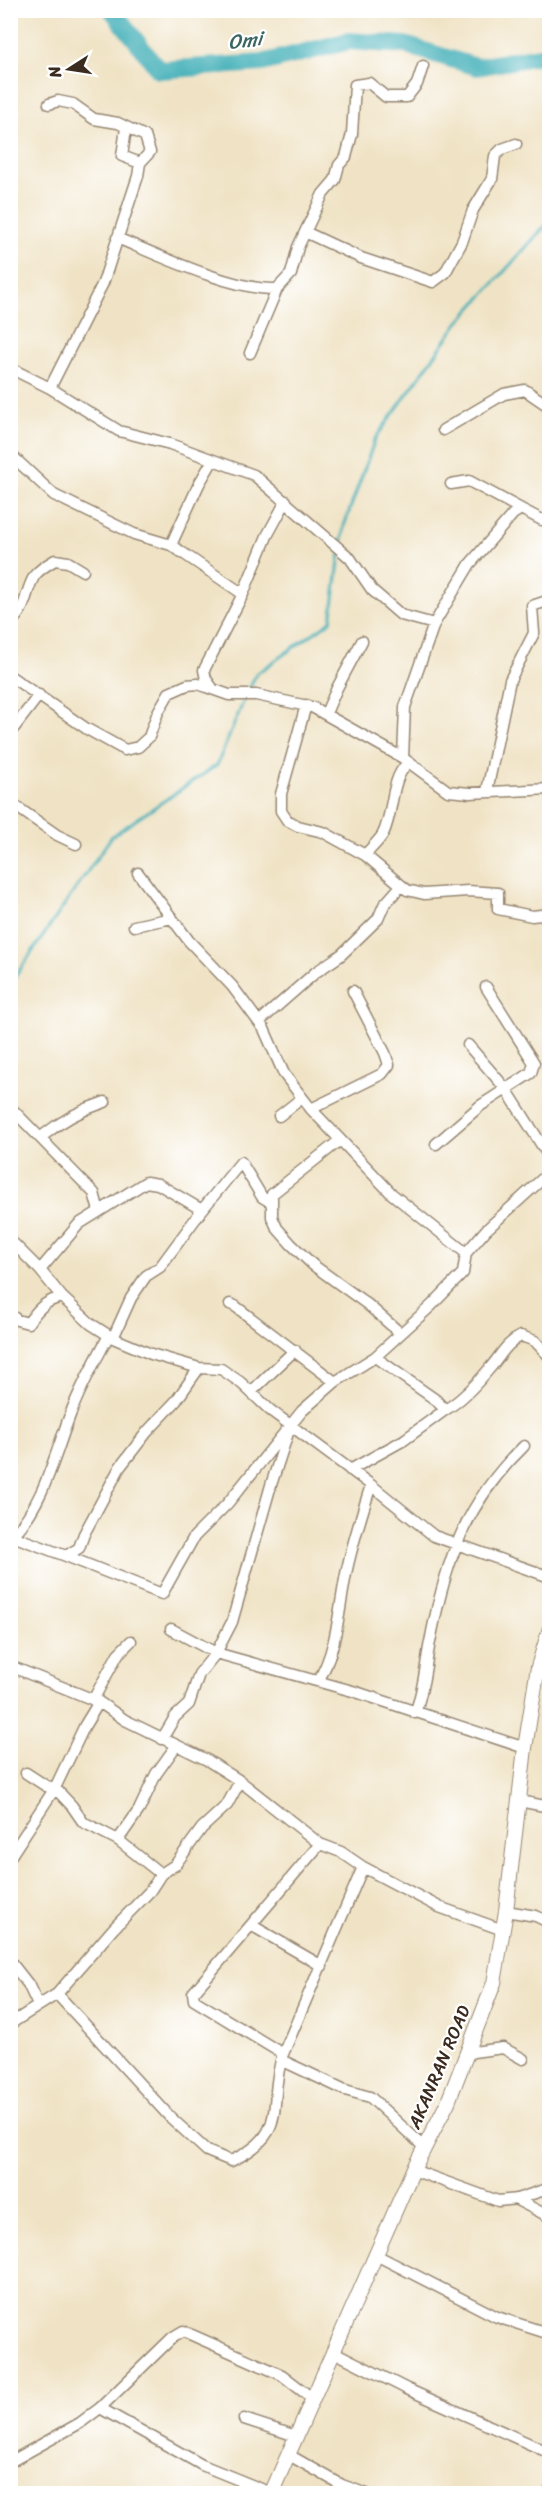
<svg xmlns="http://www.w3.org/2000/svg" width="560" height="2504" font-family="Sriracha,sans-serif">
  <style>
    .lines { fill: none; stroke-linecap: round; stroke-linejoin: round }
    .stream { stroke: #3cadb6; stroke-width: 3 }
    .river { stroke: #3cadb6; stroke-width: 18 }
    .minor-casing { stroke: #968672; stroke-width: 13 }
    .major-casing { stroke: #968672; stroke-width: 16 }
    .minor { stroke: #fff; stroke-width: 10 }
    .major { stroke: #fff; stroke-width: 14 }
    .labels { text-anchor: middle; stroke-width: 4.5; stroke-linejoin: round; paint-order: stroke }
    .street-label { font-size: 18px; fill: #3b2a1e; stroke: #fff }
    .water-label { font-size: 20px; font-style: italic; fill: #3b6562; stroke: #fff }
  </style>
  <rect width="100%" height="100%" fill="#fff"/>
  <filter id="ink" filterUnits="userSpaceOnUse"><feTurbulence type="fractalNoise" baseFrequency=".0167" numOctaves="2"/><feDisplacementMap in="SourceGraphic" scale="12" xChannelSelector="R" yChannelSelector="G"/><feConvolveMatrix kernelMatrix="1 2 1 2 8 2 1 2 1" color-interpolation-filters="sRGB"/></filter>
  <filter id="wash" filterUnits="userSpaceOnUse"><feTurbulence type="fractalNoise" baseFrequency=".008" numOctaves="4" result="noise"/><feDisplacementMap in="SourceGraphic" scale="24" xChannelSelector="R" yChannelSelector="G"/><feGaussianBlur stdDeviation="1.35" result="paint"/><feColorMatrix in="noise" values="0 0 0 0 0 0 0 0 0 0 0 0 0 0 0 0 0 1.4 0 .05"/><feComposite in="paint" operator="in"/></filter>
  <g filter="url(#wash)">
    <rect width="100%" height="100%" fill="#f0e3c5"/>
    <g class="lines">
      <path class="stream" d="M341,548L344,526L375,439L458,323L547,224L550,218
        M248,692L256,674L331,621L340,554
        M10,984L112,836L217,765L245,698"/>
      <path class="river" d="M112,10L159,70L262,63L349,41L405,45L477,67L550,54"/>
    </g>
  </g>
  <g filter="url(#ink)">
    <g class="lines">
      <defs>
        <path id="minor" d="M49,104L58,101L73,104L94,119L118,123L145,136L150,152L140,163
          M305,232L361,258L433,282L445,273L462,242L473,210L492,179L495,156L502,149L516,144
          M117,238C158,255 234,291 277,289
          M250,353L277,289L291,274L298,247L323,194L335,180L339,165L346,157L352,134L355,85L369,83L386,97H407L417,84L423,66
          M10,368L50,388L119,431L170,444L254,475L350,558L372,590L401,615L434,624
          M50,388L103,283L138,176L140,163L122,156L126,128
          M443,430L504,394L525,390L550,407
          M10,454L54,495L134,534L171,545
          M213,460L199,484L171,545L243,594
          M451,484L469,481L521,509
          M10,623C29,606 24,592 35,575C40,569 48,564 55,560L68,562L83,571
          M10,676L87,729L125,750L138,747L149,737L158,712L169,693L187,685L198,684L229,695H256L312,707L403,758L448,791L470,793L550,789
          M213,689L206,679L204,670L243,594L267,536L286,501
          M306,705L281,794V811L287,820L298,826L323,832L365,855L407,890L424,894L468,891L498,893V909L532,916L550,914
          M326,713L337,688L362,641
          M10,733L39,695
          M403,758L405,707L434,624L470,564L513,514L521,509L542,520L550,517
          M487,791L510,680L534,633L532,606L550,600
          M10,806L14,805L57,835L76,844
          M365,855C371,848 379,841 383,834C394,812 390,780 407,764
          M138,873L189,941L232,986L264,1029L284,1074L311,1109L392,1194L466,1253
          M134,926L172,918
          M259,1022L316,972L341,955L378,919L384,905L400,887
          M468,1045L506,1089L550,1158
          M10,1107L94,1193L99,1211
          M311,1109L382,1074L389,1065L385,1053L353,991
          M279,1116L302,1098
          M41,1137C61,1121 80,1110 105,1102
          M339,1141L272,1194V1217L277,1228L291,1244L313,1265L367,1304L400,1333
          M436,1144L480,1106L531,1073L534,1063L486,987
          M10,1240L40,1270L62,1297L91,1324L113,1338L151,1354L199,1368L221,1369L240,1382L270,1410L371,1485L434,1536L550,1577
          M40,1270L79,1224L146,1182L158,1184L202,1210L241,1162L262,1197L272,1203
          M230,1304L235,1306L335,1382
          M10,1314L17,1320L28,1323C38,1309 45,1301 62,1297
          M113,1338L131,1298L146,1276L160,1267L202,1210
          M375,1357L436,1400L445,1410C462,1400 476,1385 489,1369C500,1357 506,1343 521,1336L535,1341L550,1357
          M251,1392L295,1350
          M350,1470L404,1440L445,1410
          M10,1535L66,1556L79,1548L84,1534L120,1467L147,1432L176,1401L199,1368
          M13,1536C46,1499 54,1455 72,1410C82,1384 96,1360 109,1335
          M66,1556L162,1594L194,1537L227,1504L302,1411L335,1382L375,1357L431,1306L463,1273L466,1253L486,1230L550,1172
          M171,1629L216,1653L356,1692L525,1748
          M10,1666L99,1702L125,1720L207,1760L240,1781L320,1844L341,1852L363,1867L439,1907L503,1930
          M318,1681C337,1651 339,1608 346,1574C352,1544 362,1514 371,1485
          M93,1700L118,1654L131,1641
          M415,1713C425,1687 425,1664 431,1637C446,1560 466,1502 524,1446
          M162,1739L175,1717L189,1704L199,1674L216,1653L232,1622L271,1485L288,1433
          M26,1773L46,1786L55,1788L72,1806L83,1822L118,1840L161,1874
          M519,1801L550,1807
          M118,1840L139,1810L156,1774L176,1746
          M10,1857L55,1788L85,1725L99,1702
          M506,1911L536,1916L550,1923
          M251,1925L322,1966
          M10,1961L28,1984L38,2005
          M57,1994L170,2117L207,2151L231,2161C292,2133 266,2104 283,2054L363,1867
          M10,2024L57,1994L113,1929L150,1891L161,1874L175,1865L202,1828L227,1805L240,1781
          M466,2053L503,2048L523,2059
          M283,2054L194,2000L193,1993L320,1844
          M281,2060L345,2090L370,2097L424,2147
          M413,2170L498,2201L517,2199L550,2188
          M515,2199L550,2217
          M376,2255L497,2317L550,2334
          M334,2352L407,2389L550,2453
          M100,2408L202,2465L271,2493
          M244,2419L296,2436
          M289,2455L342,2485L367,2494
          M10,2462L80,2423L100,2408L173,2337L183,2331L282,2375L313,2399
          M547,2494L550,2489"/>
        <path id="major" d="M271,2494L413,2170L448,2102L494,1983L506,1911L525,1748L538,1667L550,1628"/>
      </defs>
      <use href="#minor" class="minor-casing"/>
      <use href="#major" class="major-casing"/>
      <use href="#minor" class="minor"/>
      <use href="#major" class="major"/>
    </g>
  </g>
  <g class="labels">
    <g class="street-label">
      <text transform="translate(439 2067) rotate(-67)" y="6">AKANRAN ROAD</text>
    </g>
    <g class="water-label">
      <text transform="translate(245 40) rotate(-7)" y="7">Omi</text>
    </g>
  </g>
  <rect width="560" height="2504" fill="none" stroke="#fff" stroke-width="36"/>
  <g transform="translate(69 69) rotate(258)" stroke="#ffffff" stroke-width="4.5" paint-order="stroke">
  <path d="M0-4.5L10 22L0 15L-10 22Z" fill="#3b2a1e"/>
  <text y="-9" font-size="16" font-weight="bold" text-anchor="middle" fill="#3b2a1e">N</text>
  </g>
</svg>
